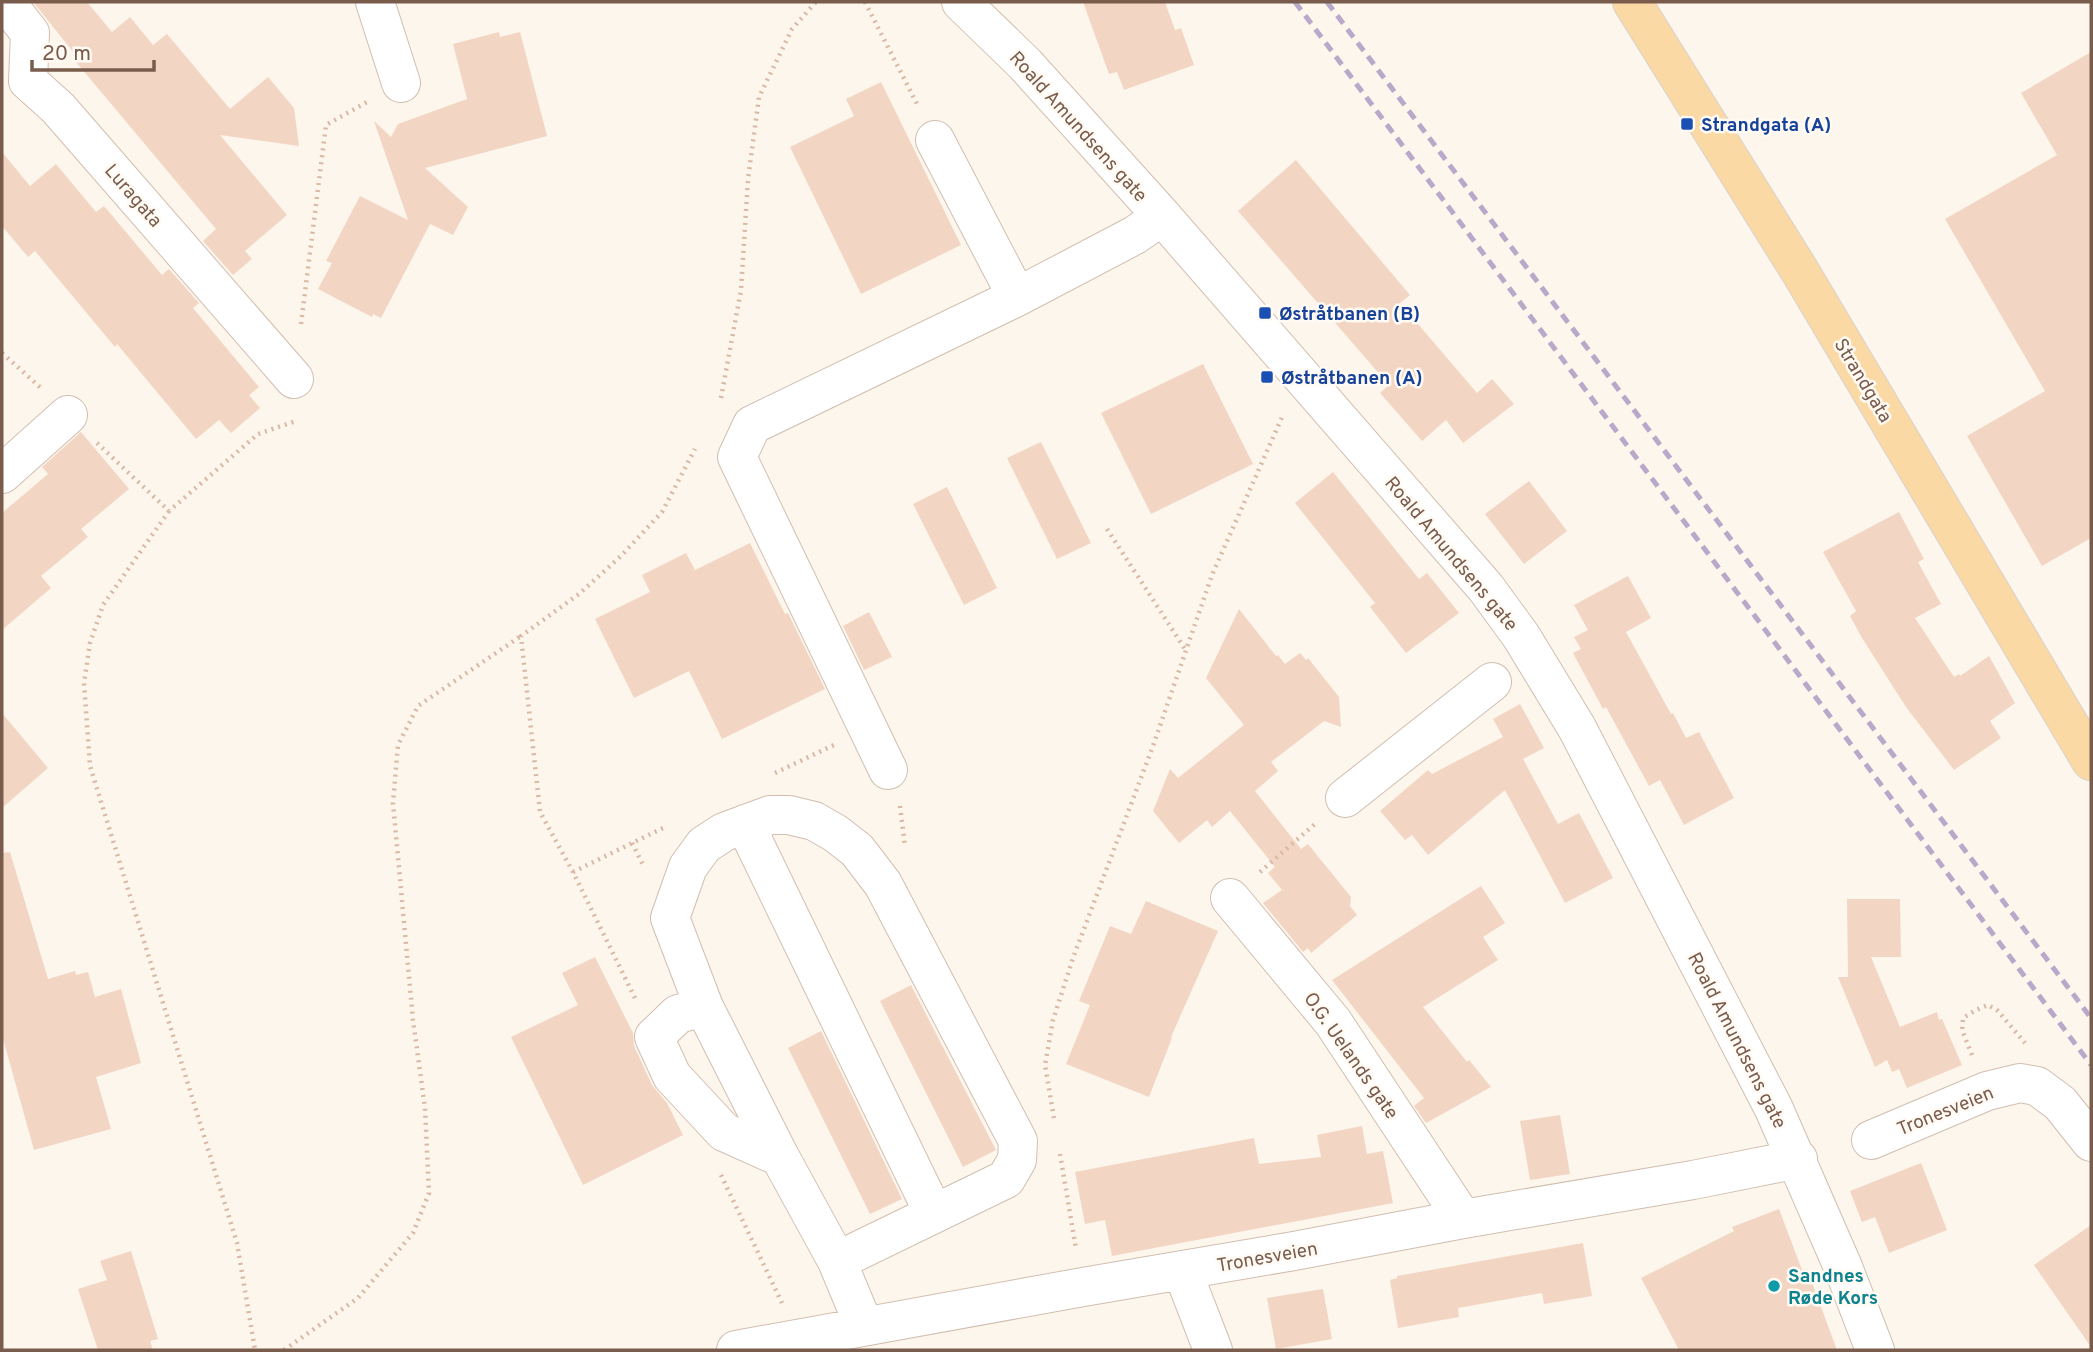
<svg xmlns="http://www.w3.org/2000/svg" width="2093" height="1352" font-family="Overpass,sans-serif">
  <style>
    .building { fill: #f3d5c3 }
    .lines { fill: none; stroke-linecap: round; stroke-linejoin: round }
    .minor-casing { stroke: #d1beb0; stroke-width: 40 }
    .major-casing { stroke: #dad1cd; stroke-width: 40 }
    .path { stroke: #d9b8a5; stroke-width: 4.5; stroke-dasharray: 2 5; stroke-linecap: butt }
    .minor { stroke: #fff; stroke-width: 38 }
    .major { stroke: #fbd9a5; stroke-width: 38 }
    .rail { stroke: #b9a8c9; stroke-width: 5; stroke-dasharray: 10 7; stroke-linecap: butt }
    .transit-dot { fill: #1a4fb4; stroke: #fffaf3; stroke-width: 2.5 }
    .culture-dot { fill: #0f9aa8; stroke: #fffaf3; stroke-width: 2.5 }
    .labels { text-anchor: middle; stroke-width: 5; stroke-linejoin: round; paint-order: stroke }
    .transit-label { font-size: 19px; font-weight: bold; fill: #164399; stroke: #fffaf3; text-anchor: start }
    .street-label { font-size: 19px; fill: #7a5c4d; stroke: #fffaf3 }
    .culture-label { font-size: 19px; font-weight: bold; fill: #0d838f; stroke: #fffaf3; text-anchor: start }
  </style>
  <rect width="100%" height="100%" fill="#fdf6ec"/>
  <path class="building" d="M33,2H87L112,32L130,17L153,45L167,34L230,109L268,77L294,108L299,146L220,135L287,215L245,251L252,259L233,275L203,241L216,229L76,62L79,59Z
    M1083,2H1165L1175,30L1181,28L1194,65L1124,90L1117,72L1109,74Z
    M499,32L500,37L520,32L547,136L425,168L468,207L453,235L430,224L381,318L373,314L372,317L318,289L332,263L326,261L360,196L408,220L374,121L391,137L398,124L467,99L453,44Z
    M2091,52V538L2042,566L1967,436L2045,391L1945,219L2057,155L2021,93Z
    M881,82L961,245L861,294L790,147L854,116L846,99Z
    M2,152L30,186L56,164L96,212L104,206L162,275L169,269L199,303L193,308L259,387L249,395L260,408L231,433L219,420L196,439L117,344L115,347L35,251L28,257L2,226Z
    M1296,160L1410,295L1400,303L1477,393L1492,379L1514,404L1463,443L1446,420L1422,441L1380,393L1389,385L1238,211Z
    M1203,364L1253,464L1151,514L1101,413Z
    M81,432L129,489L81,529L88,537L41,576L51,588L2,630V513L48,474L42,467Z
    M1041,442L1091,543L1057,559L1007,458Z
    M1333,472L1419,579L1427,573L1459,613L1406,653L1370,607L1375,603L1295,503Z
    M1529,481L1567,531L1524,564L1485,514Z
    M947,487L997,588L964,605L913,504Z
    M1899,512L1924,559L1918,562L1941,604L1915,618L1954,677L1959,674L1960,676L1989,656L2015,703L1990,721L2001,738L1954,770L1906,707L1862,638L1850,616L1856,611L1823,552Z
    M750,543L785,614L788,613L825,689L722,739L689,671L634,698L595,619L650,592L642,575L686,553L695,570Z
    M1628,576L1651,618L1626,632L1671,714L1673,713L1686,738L1699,732L1734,798L1684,825L1660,780L1649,786L1606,707L1603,709L1573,653L1581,649L1574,637L1588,630L1574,605Z
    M1239,609L1276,656L1278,655L1285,664L1300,653L1306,660L1308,658L1339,697L1341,727L1324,721L1271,762L1278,771L1255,791L1301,849L1308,844L1351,897L1350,906L1357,915L1311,953L1308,948L1303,952L1263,903L1282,890L1268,873L1275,867L1230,811L1212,827L1207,820L1179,843L1153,811L1170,769L1178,778L1244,725L1206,678Z
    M869,612L892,657L864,670L843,626Z
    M1520,704L1544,748L1523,759L1558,824L1579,813L1613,878L1565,903L1505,790L1428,855L1412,835L1405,840L1380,811L1428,770L1432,774L1503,737L1493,719Z
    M2,713L48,768L2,808Z
    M10,852L48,979L75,971L76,975L88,972L95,997L121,989L141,1063L96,1077L111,1129L34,1150L2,1035V853Z
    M1481,886L1505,923L1483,937L1498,960L1423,1007L1467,1062L1469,1060L1491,1087L1426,1123L1414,1106L1424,1098L1332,980Z
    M1847,899H1900L1901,957H1871L1900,1027L1937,1012L1939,1020L1942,1019L1962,1065L1907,1088L1899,1069L1892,1072L1887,1060L1875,1067L1838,977H1848Z
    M1146,901L1218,931L1171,1037L1172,1038L1149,1097L1066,1064L1090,1005L1079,1001L1110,926L1131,934Z
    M595,957L633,1033L634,1046L652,1085L667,1103L683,1135L583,1185L511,1037L578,1005L562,973Z
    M911,985L996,1150L963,1167L880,1001Z
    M821,1031L902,1199L870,1214L788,1048Z
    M1560,1115L1570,1174L1530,1180L1520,1121Z
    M1362,1126L1367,1154L1383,1151L1393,1203L1112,1256L1105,1220L1085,1224L1075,1172L1254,1138L1259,1164L1321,1157L1317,1135Z
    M1921,1163L1947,1230L1889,1253L1875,1217L1862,1222L1850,1191Z
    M1779,1209L1802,1270L1807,1269L1837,1350H1679L1641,1278L1734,1231L1732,1227Z
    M2091,1225V1347L2034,1265Z
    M1583,1243L1592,1296L1544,1304L1542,1293L1458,1308L1459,1317L1398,1328L1390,1280L1397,1278V1276Z
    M131,1251L158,1339L150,1341L153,1350H98L78,1289L107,1280L100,1261Z
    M1323,1289L1332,1339L1276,1349L1267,1298Z"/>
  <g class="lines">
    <defs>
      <path id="minor" d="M6,2L30,33L28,81L58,108L294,379
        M375,2L401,83
        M961,2L1025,64L1162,216L1486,588L1521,636L1577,728L1774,1109L1843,1267L1875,1350
        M935,140L1017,297
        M2,474L68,415
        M888,770L737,457L752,425L1017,297L1135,235L1162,216
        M1345,798L1492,682
        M745,824L934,1214
        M1230,898L1333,1022L1463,1219
        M704,1007L678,1014L654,1037L672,1076L724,1132L780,1157
        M1871,1140L1987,1091L2020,1083L2037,1086L2060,1103L2091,1142
        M837,1261L1006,1179L1017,1160L1018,1141L883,884L857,850L835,833L814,821L789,815H770L724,832L704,845L688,867L670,918L704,1007L780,1157L837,1261L864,1326
        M1182,1270L1213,1350
        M736,1350L1083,1287L1294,1251L1463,1219L1693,1180L1798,1159"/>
      <path id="major" d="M1632,2L1801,273L2091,761"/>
    </defs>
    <use href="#minor" class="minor-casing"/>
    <use href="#major" class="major-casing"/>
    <path class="path" d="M865,2L917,104
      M301,324L326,125L367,102
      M2,353L41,388
      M721,398L741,290L748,179L759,97L792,29L816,2
      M97,443L169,511L258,434L296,421
      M169,511L103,605L90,643L84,683L90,766L237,1243L255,1350
      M1107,529L1185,649
      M775,773L834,745
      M900,806L905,846
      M632,843L644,867
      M573,872L667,826
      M1260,872L1316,823
      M635,998L573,872L540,812L521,636L579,594L621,556L662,512L695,449
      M1972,1055L1962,1030L1963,1018L1976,1010L1988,1005L1998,1011L2025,1043
      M1054,1118L1045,1065L1053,1020L1073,958L1153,746L1212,575L1283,415
      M1060,1154L1076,1249
      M721,1175L782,1303
      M284,1350L358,1298L413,1233L429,1193L425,1108L413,1020L393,803L398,745L418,706L521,636"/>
    <use href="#minor" class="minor"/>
    <use href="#major" class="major"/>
    <path class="rail" d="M1295,2L2091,1065
      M1327,2L2091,1018"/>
  </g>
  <g class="transit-dot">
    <rect x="1680" y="117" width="14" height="14" rx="3.5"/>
    <rect x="1258" y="306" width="14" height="14" rx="3.5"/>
    <rect x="1260" y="370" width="14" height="14" rx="3.5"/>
  </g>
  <circle class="culture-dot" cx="1774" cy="1286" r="7"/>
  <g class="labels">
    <g class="transit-label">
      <text x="1701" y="131">Strandgata (A)</text>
      <text x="1279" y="320">Østråtbanen (B)</text>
      <text x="1281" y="384">Østråtbanen (A)</text>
    </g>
    <g class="street-label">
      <text transform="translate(1079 126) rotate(48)" y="7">Roald Amundsens gate</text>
      <text transform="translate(134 195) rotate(49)" y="7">Luragata</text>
      <text transform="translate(1864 380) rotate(59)" y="7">Strandgata</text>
      <text transform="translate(1452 553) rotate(50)" y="7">Roald Amundsens gate</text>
      <text transform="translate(1738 1040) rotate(63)" y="7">Roald Amundsens gate</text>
      <text transform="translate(1352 1055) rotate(55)" y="7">O.G. Uelands gate</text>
      <text transform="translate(1945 1110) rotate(-22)" y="7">Tronesveien</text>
      <text transform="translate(1267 1256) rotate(-10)" y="7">Tronesveien</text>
    </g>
    <g class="culture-label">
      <text x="1788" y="1282">Sandnes<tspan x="1788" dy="22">Røde Kors</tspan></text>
    </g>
  </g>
  <rect width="2093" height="1352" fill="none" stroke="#7a5c4d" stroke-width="7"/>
  <path d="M32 60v10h122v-10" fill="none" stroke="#7a5c4d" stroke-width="3.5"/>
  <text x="42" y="60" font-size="21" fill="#7a5c4d" stroke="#fffaf3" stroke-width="5" paint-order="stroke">20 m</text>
</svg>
